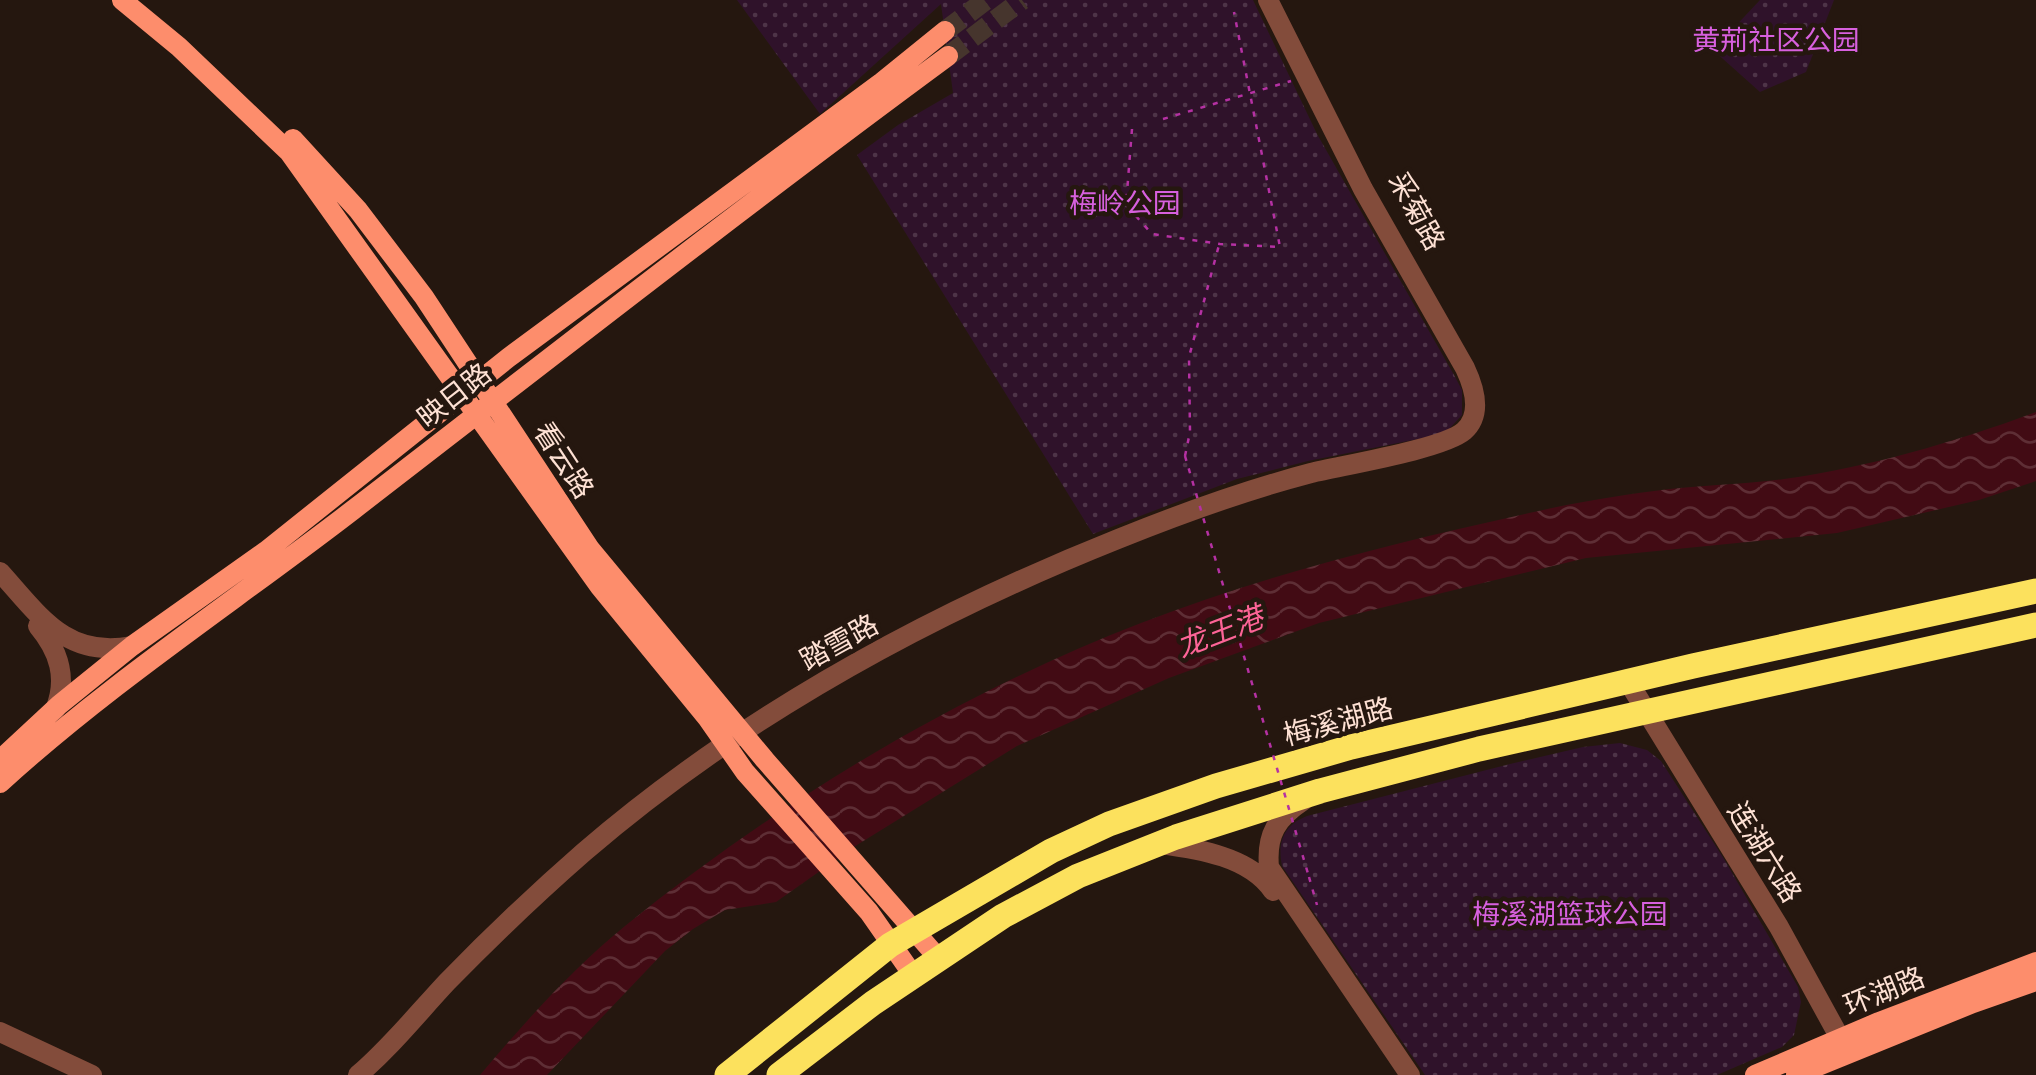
<svg xmlns="http://www.w3.org/2000/svg" width="2036" height="1075" font-family="'Golos Text','Noto Sans SC',sans-serif">
  <style>
    .grass { fill: url(#grass-dots) }
    .water { fill: url(#water-waves) }
    .lines { fill: none; stroke-linecap: round; stroke-linejoin: round }
    .secondary-tunnel { stroke: #46352d; stroke-width: 20; stroke-dasharray: 20 10; stroke-linecap: butt }
    .path { stroke: #b531a3; stroke-width: 2.5; stroke-dasharray: 5 8; stroke-linecap: butt }
    .tertiary { stroke: #834c3b; stroke-width: 20 }
    .secondary { stroke: #fd8d6c; stroke-width: 20 }
    .primary { stroke: #fce15d; stroke-width: 25 }
    .path-bridge { stroke: #b531a3; stroke-width: 2.5; stroke-dasharray: 5 8; stroke-linecap: butt }
    .labels { text-anchor: middle; stroke-width: 9; stroke-linejoin: round; paint-order: stroke }
    .park-label { font-size: 28px; fill: #d760de; stroke: #25170f }
    .street-label { font-size: 28px; fill: #fee1d4; stroke: #25170f }
    .water-label { font-size: 30px; font-style: italic; fill: #fd6497; stroke: #25170f }
  </style>
  <defs>
    <pattern id="grass-dots" width="8" height="8" patternUnits="userSpaceOnUse" patternTransform="scale(2.5)"><rect width="8" height="8" fill="#2f122a"/><path d="M2 2h.1M6 6h.1" fill="none" stroke="#4e3448" stroke-width="1.8" stroke-linecap="round"/></pattern>
    <pattern id="water-waves" width="16" height="10" patternUnits="userSpaceOnUse" patternTransform="scale(2.5)"><rect width="16" height="10" fill="#420b14"/><path d="M0 5q4-4 8 0t8 0" fill="none" stroke="#5e2e35"/></pattern>
  </defs>
  <rect width="100%" height="100%" fill="#25170f"/>
  <path class="grass" d="M737,0H1253L1317,134L1454,375L1462,390V415L1449,429L1433,436L1308,461L1237,479L1093,534L857,155L898,125L953,93L941,4L820,114Z
    M1760,0H1834L1806,72L1760,92L1713,50Z
    M1620,743L1647,750L1661,761L1724,859L1798,987L1801,1002L1794,1035L1782,1047L1717,1075H1425L1282,866C1277,842 1284,825 1307,816L1510,764L1583,747Z"/>
  <path class="water" d="M2036,412V481L1979,500L1837,533L1586,558L1319,623L1169,678L1017,746L857,845L776,902L725,910L693,929L665,951L547,1075H480C524,1023 572,969 625,926C780,801 955,695 1141,623C1267,574 1402,541 1534,512C1573,503 1615,496 1654,491C1697,485 1741,485 1784,479C1870,467 1955,442 2036,412Z"/>
  <g class="lines">
    <path class="secondary-tunnel" d="M945,31L986,0
      M948,56L1022,0"/>
    <path class="path" d="M1163,119L1291,81
      M1132,129L1126,205L1152,234L1220,244L1280,247L1234,12
      M1185,456L1190,432L1189,357L1219,245
      M1309,877L1317,905"/>
    <path class="tertiary" d="M0,572C39,615 66,659 132,646
      M38,626C59,651 68,678 55,710
      M1629,683L1779,927L1847,1051
      M1304,800C1277,818 1266,834 1269,867L1410,1075
      M1160,844C1199,849 1250,857 1273,891
      M0,1032L92,1075
      M358,1075C390,1048 418,1013 447,982C491,937 537,893 584,852C742,716 925,616 1118,539C1180,514 1246,490 1311,473C1344,465 1443,449 1464,431C1483,414 1474,387 1465,368L1363,189L1268,0"/>
    <path class="secondary" d="M122,0L179,47L289,152L600,587L708,719L745,772L869,912L913,975
      M293,139L358,210L424,297L590,549L765,760L939,959
      M0,760L59,705L132,646L266,551L508,358L882,82L945,31
      M0,783C111,682 235,601 353,510C550,358 747,204 948,56
      M1755,1075L1879,1022L2036,962
      M1796,1075L1973,1003L2036,981"/>
    <path class="primary" d="M727,1075L890,945L1051,851L1109,824L1216,786L1351,747L1693,666L2036,591
      M779,1075L873,1003L1003,916L1078,876L1176,837L1320,791L1479,749L2036,625"/>
    <path class="path-bridge" d="M1185,456L1309,877"/>
  </g>
  <g class="labels">
    <g class="park-label">
      <text x="1776" y="50">黄荊社区公园</text>
      <text x="1125" y="213">梅岭公园</text>
      <text x="1570" y="924">梅溪湖篮球公园</text>
    </g>
    <g class="street-label">
      <text transform="translate(1417 211) rotate(61)" y="10">采菊路</text>
      <text transform="translate(454 395) rotate(-38)" y="10">映日路</text>
      <text transform="translate(564 460) rotate(57)" y="10">看云路</text>
      <text transform="translate(839 642) rotate(-29)" y="10">踏雪路</text>
      <text transform="translate(1338 721) rotate(-15)" y="10">梅溪湖路</text>
      <text transform="translate(1765 852) rotate(58)" y="10">连湖六路</text>
      <text transform="translate(1884 991) rotate(-22)" y="10">环湖路</text>
    </g>
    <g class="water-label">
      <text transform="translate(1220 632) rotate(-21)" y="10">龙王港</text>
    </g>
  </g>
</svg>
